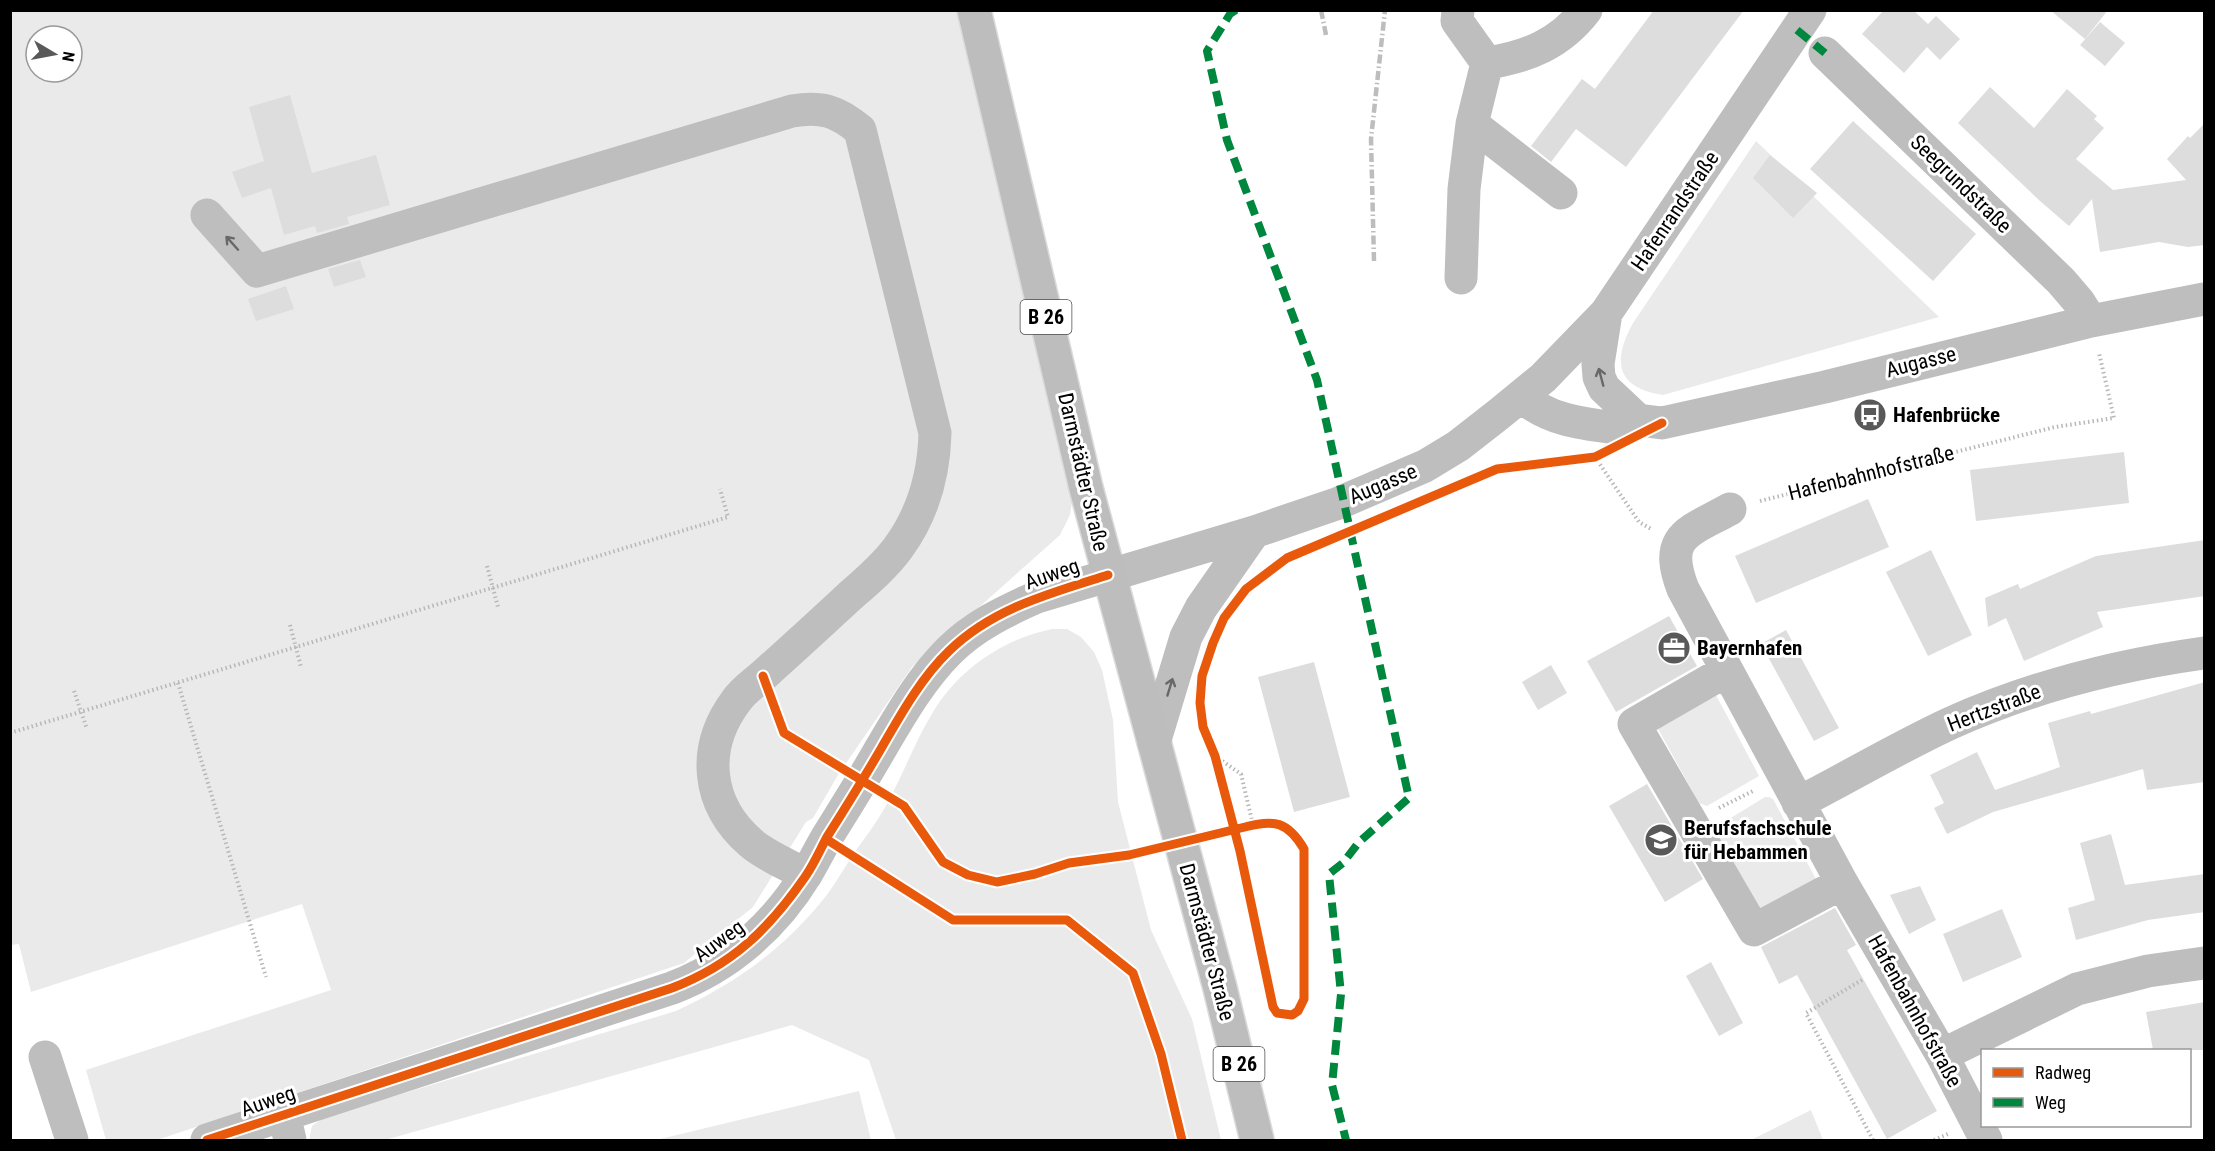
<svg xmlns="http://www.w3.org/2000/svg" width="2215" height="1151" font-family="'Roboto Condensed',sans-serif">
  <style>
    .green { fill: #eaeaea; fill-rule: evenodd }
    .building { fill: #ddd }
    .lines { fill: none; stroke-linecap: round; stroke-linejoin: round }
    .major-casing { stroke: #dbdbdb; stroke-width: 36 }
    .path { stroke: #b8b8b8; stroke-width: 4; stroke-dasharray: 1.5 3; stroke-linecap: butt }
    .minor { stroke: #bebebe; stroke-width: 33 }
    .major { stroke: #bdbdbd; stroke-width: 33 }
    .rail { stroke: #bdbdbd; stroke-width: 4.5; stroke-dasharray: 9 3 1.5 3; stroke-linecap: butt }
    .quiet { stroke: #00873e; stroke-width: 8; stroke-dasharray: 15 8; stroke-linecap: butt }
    .cycleway-casing { stroke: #fff; stroke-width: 13 }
    .cycleway { stroke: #e8590c; stroke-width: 9 }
    .oneway { stroke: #686868 }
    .labels { text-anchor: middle; stroke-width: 6; stroke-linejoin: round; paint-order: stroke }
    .shield { fill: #fff; stroke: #4c4c4c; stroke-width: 1.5 }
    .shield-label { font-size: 20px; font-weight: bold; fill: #000 }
    .street-label { font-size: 21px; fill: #000; stroke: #fff }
    .poi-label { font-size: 21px; font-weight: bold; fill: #000; stroke: #fff; text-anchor: start }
  </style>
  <rect width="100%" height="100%" fill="#fff"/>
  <path class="green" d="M11,11H957L1073,495L1070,515L1060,535L912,667L838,775L813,818L806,822L753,907L684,963L157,1140H106L86,1070L331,990L302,904L31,992L19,944L11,945ZM36,36H72V72H36Z
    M1756,141L1939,317L1663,395C1616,388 1612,361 1633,323Z
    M1052,629H1067L1081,637L1094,652L1102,670L1113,720L1118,802L1151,930L1192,1019L1221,1140H896L869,1060L792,1025L385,1140H309L312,1126L325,1117L676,1011C735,984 785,948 826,896C836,883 844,868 853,855C863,840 875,825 884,809C902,778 914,743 933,712C959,669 1003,639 1052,629Z
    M1716,695L1759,776L1707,806L1699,803L1657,727Z
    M1765,797H1769L1773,799L1816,879L1759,909L1714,831L1716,827Z
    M859,1091L871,1140H656Z
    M1811,1110L1823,1140H1751Z"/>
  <path class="building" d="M1654,10H1744L1626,167L1576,129L1551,162L1531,146L1582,79L1595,89Z
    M1884,10H1913L1928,24L1936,16L1960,39L1940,60L1927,47L1904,73L1862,34Z
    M2050,10H2108L2085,39Z
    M2100,22L2125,43L2105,66L2080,45Z
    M1990,87L2034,128L2067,89L2097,116L2094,119L2104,128L2076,159L2113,190L2186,180L2167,159L2188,136L2190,138L2205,123V245L2188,247L2159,242L2100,252L2092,199L2069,226L2040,201L1958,123Z
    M290,95L312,173L376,155L390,205L347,217L349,224L317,233L315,226L284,235L271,188L242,198L232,172L264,161L249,107Z
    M1853,121L1976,234L1933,281L1810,169Z
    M1770,155L1817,193L1793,218L1753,178Z
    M360,260L366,277L334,287L328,269Z
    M286,286L294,309L256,321L248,299Z
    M2124,452L2129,503L1976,521L1970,470Z
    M1868,499L1889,547L1756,603L1735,556Z
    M2205,540V596L2097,612L2103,627L2024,661L2006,618L1988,627L1985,598L2018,584L2020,589L2096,556Z
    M1931,550L1972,635L1928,656L1886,572Z
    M1669,616L1697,666L1616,712L1587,661Z
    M1786,630L1839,728L1814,741L1761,644Z
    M1314,662L1350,797L1294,812L1258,677Z
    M1551,665L1567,693L1538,710L1522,682Z
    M2205,682V782L2147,790L2143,769L1993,812L1947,834L1934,808L1944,803L1930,775L1977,752L1995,790L2060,767L2048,723L2090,711L2091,714Z
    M1647,784L1703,879L1665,902L1609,806Z
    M2111,834L2125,885L2205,874V912L2148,920L2076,940L2068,908L2095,900L2080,843Z
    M1920,886L1936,920L1909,934L1890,895Z
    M1835,908L1856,945L1847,950L1937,1111L1887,1139L1797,975L1779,984L1761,947Z
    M2002,909L2022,957L1963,982L1943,934Z
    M1711,962L1743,1023L1719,1036L1686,976Z
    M2205,1002V1050H2153L2146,1012Z"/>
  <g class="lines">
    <defs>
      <path id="major" d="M974,10L1086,488L1220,988L1257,1140"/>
    </defs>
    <use href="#major" class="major-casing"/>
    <path class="path" d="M1595,457L1639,522L1651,529
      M1760,501L2055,427L2114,418L2099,353
      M487,566L498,607
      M290,625L301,667
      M178,683L266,977
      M74,691L87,729
      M10,733L728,517L720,489
      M1215,756L1241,774L1253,825
      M1719,808L1755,790
      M1862,980L1806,1013L1873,1140
      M1934,1140L1948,1134"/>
    <path class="minor" d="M1458,10L1457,21L1487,63C1527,57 1560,44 1586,10
      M1825,53L2061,281L2079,302L2091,321
      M1472,124L1561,193
      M207,215L257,271L792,111C822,106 837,111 860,130L935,433C934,475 923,514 898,548C885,566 866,582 850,596C823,621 796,646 769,670C759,680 744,689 736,701C701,748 706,804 751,843C766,856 789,865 806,875
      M1461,278L1464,189L1472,124L1487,63
      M1606,313L1598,364L1599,377L1604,388L1638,420L1662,423L1825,387L2091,321L2204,299
      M1522,397C1551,422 1587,424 1623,429L1638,420
      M1730,509C1689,532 1662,535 1683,589L1842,883L1942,1055L1986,1140
      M1726,671L1634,724L1754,930L1842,883
      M1154,743L1186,637L1201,608L1254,532
      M1798,803C1849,777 1899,747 1951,723C2031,687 2118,665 2204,653
      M1942,1055L2077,989L2148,971L2204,963
      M45,1057L72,1140
      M284,1114L290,1140
      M207,1140L672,988C729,966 775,926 807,873C814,861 820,849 827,837C845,808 864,778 881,748C901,714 921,679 949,651C974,626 1005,611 1037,597L1254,532L1339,503L1425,466L1458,446L1499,414L1543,378L1606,313L1810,10"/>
    <use href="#major" class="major"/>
    <path class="rail" d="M1321,10L1326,35
      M1374,261L1371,139L1385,10"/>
    <path class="quiet" d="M1236,10L1230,14L1207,51L1227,140L1317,380L1409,798L1359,842L1343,863L1329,874L1341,994L1332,1085L1346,1140
      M1797,30L1825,53"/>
    <defs>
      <path id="cycleway" d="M763,676L784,733L904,806L943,862L968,875L997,882L1035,874L1069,863L1129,855L1245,827C1275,819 1288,822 1304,849V999L1298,1011L1292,1015L1277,1013L1273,1007L1240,851L1215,756L1203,727L1200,703L1202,676L1213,643L1224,618L1246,589L1287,558L1497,469L1595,457L1662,423
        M826,839L953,920H1067L1133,973L1161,1054L1182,1140
        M207,1140L672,988C732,965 769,929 805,877C814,864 820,850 827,837C846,807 864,778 882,747C901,714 921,678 949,651C993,608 1051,593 1108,575"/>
    </defs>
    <use href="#cycleway" class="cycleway-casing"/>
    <use href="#cycleway" class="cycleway"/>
  </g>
  <defs><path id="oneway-shaft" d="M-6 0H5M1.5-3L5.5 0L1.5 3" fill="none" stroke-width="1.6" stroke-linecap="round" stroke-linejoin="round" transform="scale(1.5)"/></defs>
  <g class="oneway">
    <use href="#oneway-shaft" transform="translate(232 243) rotate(-132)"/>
    <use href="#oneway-shaft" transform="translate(1601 377) rotate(-105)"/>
    <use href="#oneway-shaft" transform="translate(1170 687) rotate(-73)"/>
  </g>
  <defs>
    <symbol id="bus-disc" viewBox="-11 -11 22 22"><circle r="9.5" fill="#595959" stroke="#fff"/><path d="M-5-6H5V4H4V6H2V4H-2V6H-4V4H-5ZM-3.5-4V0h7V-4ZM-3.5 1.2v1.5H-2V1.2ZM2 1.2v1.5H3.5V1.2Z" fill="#fff"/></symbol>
    <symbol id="office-disc" viewBox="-11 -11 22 22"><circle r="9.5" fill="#595959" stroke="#fff"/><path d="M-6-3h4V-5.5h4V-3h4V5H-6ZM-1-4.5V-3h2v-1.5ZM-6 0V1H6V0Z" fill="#fff"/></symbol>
    <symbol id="school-disc" viewBox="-11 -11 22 22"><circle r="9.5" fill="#595959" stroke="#fff"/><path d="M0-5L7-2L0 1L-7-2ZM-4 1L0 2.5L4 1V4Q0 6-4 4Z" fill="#fff"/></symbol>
  </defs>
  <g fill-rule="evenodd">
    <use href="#bus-disc" x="1851" y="396" width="38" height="38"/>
    <use href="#office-disc" x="1655" y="629" width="38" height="38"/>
    <use href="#school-disc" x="1642" y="821" width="38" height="38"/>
  </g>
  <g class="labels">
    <g class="shield">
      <rect x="1020.5" y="300" width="51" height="34" rx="4.5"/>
      <rect x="1213.5" y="1047" width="51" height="34" rx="4.5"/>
    </g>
    <g class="shield-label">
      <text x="1046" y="324">B 26</text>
      <text x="1239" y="1071">B 26</text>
    </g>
    <g class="street-label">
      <text transform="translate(1961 184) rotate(44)" y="7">Seegrundstraße</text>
      <text transform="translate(1675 211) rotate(-56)" y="7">Hafenrandstraße</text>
      <text transform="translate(1921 362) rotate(-14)" y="7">Augasse</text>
      <text transform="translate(1083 472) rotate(77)" y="7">Darmstädter Straße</text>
      <text transform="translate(1871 473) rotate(-14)" y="7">Hafenbahnhofstraße</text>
      <text transform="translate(1383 484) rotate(-23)" y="7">Augasse</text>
      <text transform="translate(1052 574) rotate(-19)" y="7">Auweg</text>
      <text transform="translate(1994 708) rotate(-21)" y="7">Hertzstraße</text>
      <text transform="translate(719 941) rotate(-36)" y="7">Auweg</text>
      <text transform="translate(1207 942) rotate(75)" y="7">Darmstädter Straße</text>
      <text transform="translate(1915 1011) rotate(61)" y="7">Hafenbahnhofstraße</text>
      <text transform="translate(268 1101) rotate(-19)" y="7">Auweg</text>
    </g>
    <g class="poi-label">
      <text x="1893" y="422">Hafenbrücke</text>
      <text x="1697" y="655">Bayernhafen</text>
      <text x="1684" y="835">Berufsfachschule<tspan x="1684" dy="24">für Hebammen</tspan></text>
    </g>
  </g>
  <rect width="2215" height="1151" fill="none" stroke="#000000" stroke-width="24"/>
  <rect x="1981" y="1049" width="210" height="78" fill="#ffffff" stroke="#999999" stroke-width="1.5"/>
  <rect x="1993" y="1068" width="30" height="9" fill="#e8590c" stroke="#999999" stroke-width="1.5"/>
  <text x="2035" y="1079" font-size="18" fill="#000000">Radweg</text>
  <rect x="1993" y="1098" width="30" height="9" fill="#00873e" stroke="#999999" stroke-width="1.5"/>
  <text x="2035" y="1109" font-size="18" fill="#000000">Weg</text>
  <g transform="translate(54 54) rotate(100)"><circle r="28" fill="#ffffff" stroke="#999999" stroke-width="1.5"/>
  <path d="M0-4.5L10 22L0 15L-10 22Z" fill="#595959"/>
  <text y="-9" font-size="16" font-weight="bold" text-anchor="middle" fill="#000000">N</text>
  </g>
</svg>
